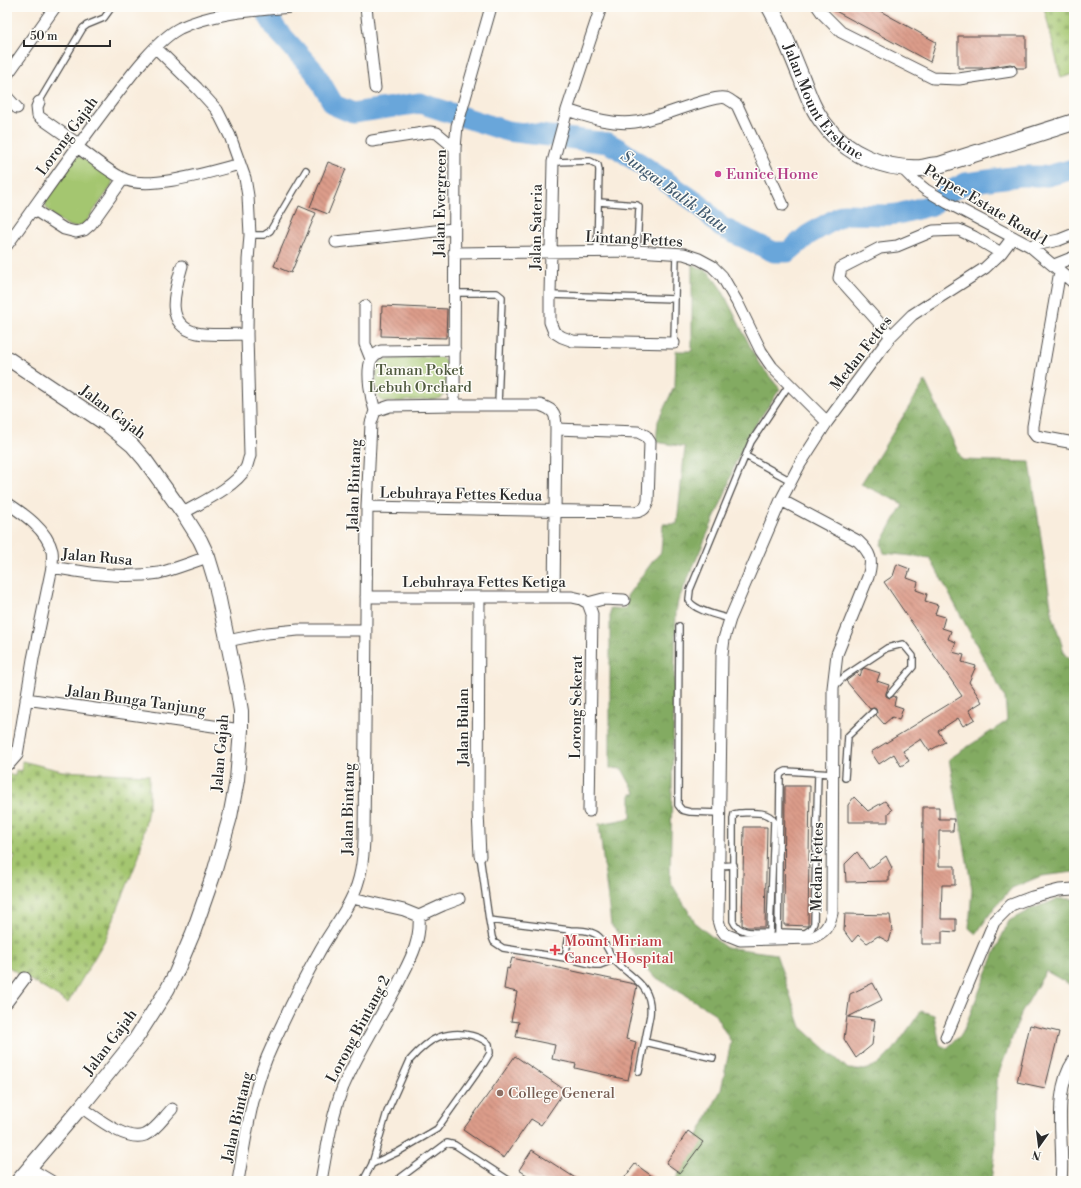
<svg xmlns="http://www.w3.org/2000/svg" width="1081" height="1188" font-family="'Libre Bodoni',serif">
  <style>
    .forest { fill: url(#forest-crowns); stroke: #576b46 }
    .cemetery { fill: url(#cemetery-stones); stroke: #68784d }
    .park { fill: #a4c66f; stroke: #68784d }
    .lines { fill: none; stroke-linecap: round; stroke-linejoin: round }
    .river { stroke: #69a6da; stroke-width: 21 }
    .building { fill: url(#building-back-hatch) }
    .service-casing { stroke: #4a4846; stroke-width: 8 }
    .minor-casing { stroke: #4a4846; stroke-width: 13 }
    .tertiary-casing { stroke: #4a4846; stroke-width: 16 }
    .secondary-casing { stroke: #4a4846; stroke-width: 18 }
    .service { stroke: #fff; stroke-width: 5.5 }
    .minor { stroke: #fff; stroke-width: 11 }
    .tertiary { stroke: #fff; stroke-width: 14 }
    .secondary { stroke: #fff; stroke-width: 16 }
    .hotel-dot { fill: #d1479c; stroke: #fdfcf7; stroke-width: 1.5 }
    .health-dot { fill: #e0444e; stroke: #fdfcf7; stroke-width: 1.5 }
    .education-dot { fill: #8d6e63; stroke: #fdfcf7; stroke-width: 1.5 }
    .labels { text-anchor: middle; stroke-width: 3; stroke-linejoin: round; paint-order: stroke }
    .street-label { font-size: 15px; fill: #2b2b2b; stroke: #fdfcf7 }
    .hotel-label { font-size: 15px; fill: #b23c85; stroke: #fdfcf7; text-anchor: start }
    .park-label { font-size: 15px; fill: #4f5a3f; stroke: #fdfcf7 }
    .health-label { font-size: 15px; fill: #be3a42; stroke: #fdfcf7; text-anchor: start }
    .education-label { font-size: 15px; fill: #785e54; stroke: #fdfcf7; text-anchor: start }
    .water-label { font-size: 16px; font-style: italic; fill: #445c71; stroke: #fdfcf7 }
  </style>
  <defs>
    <pattern id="forest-crowns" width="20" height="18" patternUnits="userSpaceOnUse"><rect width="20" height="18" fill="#83ab62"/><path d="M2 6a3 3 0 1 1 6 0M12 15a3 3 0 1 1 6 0" fill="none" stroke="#6b8b51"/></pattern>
    <pattern id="cemetery-stones" width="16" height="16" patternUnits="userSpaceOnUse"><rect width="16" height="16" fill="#a4c66f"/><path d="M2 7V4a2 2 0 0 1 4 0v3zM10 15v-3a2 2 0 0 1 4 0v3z" fill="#8daa60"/></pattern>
    <pattern id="building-back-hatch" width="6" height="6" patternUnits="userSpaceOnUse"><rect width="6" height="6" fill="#dc9c8a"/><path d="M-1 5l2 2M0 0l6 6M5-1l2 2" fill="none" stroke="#b37f71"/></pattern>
  </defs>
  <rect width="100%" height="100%" fill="#fdfcf7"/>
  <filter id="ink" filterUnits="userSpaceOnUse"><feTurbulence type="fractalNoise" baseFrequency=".025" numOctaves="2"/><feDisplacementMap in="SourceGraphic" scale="8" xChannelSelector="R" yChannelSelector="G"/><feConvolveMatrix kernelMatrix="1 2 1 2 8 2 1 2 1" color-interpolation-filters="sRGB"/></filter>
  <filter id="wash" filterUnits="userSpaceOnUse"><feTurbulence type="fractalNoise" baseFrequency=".012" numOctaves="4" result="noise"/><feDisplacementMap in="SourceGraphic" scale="16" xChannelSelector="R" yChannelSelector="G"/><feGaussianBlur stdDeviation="0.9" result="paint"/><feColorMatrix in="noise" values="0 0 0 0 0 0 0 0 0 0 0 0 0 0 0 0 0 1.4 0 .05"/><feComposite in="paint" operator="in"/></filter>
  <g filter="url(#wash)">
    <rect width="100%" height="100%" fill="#f9eddd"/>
    <path class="forest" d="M692,264L709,272L722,290L758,362L780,389L752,430L736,461L725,494L678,601L676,612L670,881L696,924L725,947L776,954L801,1027L848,1069L865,1070L880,1063L894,1049L921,1011L934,1015L940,1045L947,1048L962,1034L1000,940L1009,921L1031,909L1059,899H1074V987L1046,971L1021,1014L997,1078L996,1143L991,1181H675L721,1090L731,1042L714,1013L652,975L611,925L599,824L631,818V794H636L622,769L610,768V608L626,609L627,596L653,561L661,552L663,524H677L685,447L656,442L658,421L675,385L676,351H692Z
      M925,381L962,460L1030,462L1052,613L1065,655L1074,662V872L1041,876L1012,888L994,908L976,934L969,928L972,889L949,759L1007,721L1005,698L930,558L884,553L881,544L903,504L861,484Z"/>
    <path class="cemetery" d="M1044,7H1074V74L1061,78Z
      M22,761L62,771L149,775V804L139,856L106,938L68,1003L7,966V878L15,856L7,853V774L15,776L16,770L22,771Z"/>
    <path class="park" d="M77,157H81L109,176L113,180L111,187L86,222C82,225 79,227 74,227C67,227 49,214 46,207C45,203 45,201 46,197L74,160Z
      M433,356C437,356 443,357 445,360C449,364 447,390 444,395C442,398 440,398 436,399L387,402C382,401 379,399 377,394C377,385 373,366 381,360Z"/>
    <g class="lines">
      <path class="river" d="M263,7L276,29L314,71L334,105L353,113L420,103L507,131L608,143L619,149L700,205L721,227L774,252H788L808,235L844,214L887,215L898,214L932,205L952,190L966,183L1019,176H1047L1074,169"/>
    </g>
    <g id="blocks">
      <path class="building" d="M828,7H873L936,42L930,62Z
        M958,36H1026V68H1017L1014,65L1010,64L985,68H958Z
        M328,162L346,169L328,214L310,207Z
        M299,206L316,213L291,273L274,266Z
        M382,306L447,309L446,338L381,336Z
        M897,564L910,569L907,578L918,582L916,590L927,594L925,601L938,605L935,614L945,617L942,628L951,631L948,639L956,642L952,652L964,655L962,662L976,666L969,682L982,702L969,710L975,719L963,726L958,718L938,731L945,742L929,751L921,739L903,751L909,761L901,766L894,754L879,764L871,752L962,696L884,582L893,576Z
        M864,668L880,673L877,681L889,685L886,693V696L890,698L894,696L896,697L894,705L903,708L899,720L892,717L884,724L876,715L877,713L876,709L874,708L870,709L846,681L857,673L860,676L862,670Z
        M785,786H810L808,926L784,925Z
        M854,797L868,811L885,801L892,810L888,813V822H848V805Z
        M923,807H939V819H954L953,831H939V866H955V885H942L941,919H956V932L942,931V944H922Z
        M744,827H767L765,927H747L742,925Z
        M857,852L869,869L886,856L892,868L889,872V881L846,882L845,864Z
        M845,914L890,915L892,931L889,942L878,936L867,943L858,935L852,942L844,931Z
        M512,958L634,984L637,986L626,1039L636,1042L628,1080L575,1068L576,1064L552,1059L555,1045L516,1037L519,1022L511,1021L517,992L504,989L507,968L509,969Z
        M873,983L882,1000L848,1017L875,1020L872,1045L856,1058L844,1039L850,994Z
        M1030,1025L1059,1032L1045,1088L1017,1082Z
        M515,1056L565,1090L541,1125L531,1119L504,1158L463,1130Z
        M688,1131L703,1142L680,1173L666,1163Z
        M532,1150L580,1181H536L519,1170Z
        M635,1164L659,1181H622Z"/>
    </g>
  </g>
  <g filter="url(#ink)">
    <use href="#blocks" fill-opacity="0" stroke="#4a4846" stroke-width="1"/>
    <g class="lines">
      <defs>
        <path id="service" d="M39,102L83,28L87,25L104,18L112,7
          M553,162L590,161L598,165L599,170L597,251
          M599,202L637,205L639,207L637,251
          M250,235H264L270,231L306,170
          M454,293H497L502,297L498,405
          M550,295L675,299
          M674,343L676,253
          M746,456L791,481
          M730,619C720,616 692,610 689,600C689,597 690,593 690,590L751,442L789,385
          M679,626L678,805L682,810L690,812L719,813
          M834,687L845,676L887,648L903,644L913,656V667L890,694
          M845,778L848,736L873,712
          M739,813C750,813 768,810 774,821L770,932C756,932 739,935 733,921V819L734,814Z
          M480,856L489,920L492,937L494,942L503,948L565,958L570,930L489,920
          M718,866L734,865
          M570,930C579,930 589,930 597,935C606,941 608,953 615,961C632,979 653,985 650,1015L639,1072
          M778,932L805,933L811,929L814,923L818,774
          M778,939L780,776L782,773L786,771L833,774
          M565,958L595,965H600L613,960
          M645,1042L713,1058
          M363,1181L372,1164L387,1112L410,1060C418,1051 428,1041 439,1037C455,1031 476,1033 489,1044L490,1053L484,1063L437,1129L398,1152L372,1164
          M396,1181L447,1143L455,1145L510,1181"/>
        <path id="minor" d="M366,7L375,88
          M601,7L567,110L553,162L550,295V322L554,332L562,337L573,341L674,343
          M818,7L823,14L841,32L933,78L959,79L1011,71
          M156,48L197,88L217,110L230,136L245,178L248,196L250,235L248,260L247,334L250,456C248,460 248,464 246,468C235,487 202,502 183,513
          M7,75L55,7
          M7,97L17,108
          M39,102L37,107L38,116L78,144
          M567,110C589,117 611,125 635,122C657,120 712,94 726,98C730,100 734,103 737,105L783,205
          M372,141L430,132L437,133L455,148
          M77,147C92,157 106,170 122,178C147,192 213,171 240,164
          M901,167L916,182L926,190L948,203L1030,246L1074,283
          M33,209L64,229L76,232L84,230L91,224L123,179
          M336,242L453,229
          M7,245C43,195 78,144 116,95C131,75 158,39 180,28C214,12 253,11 290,7
          M1030,246L1059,240L1074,234
          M454,253L637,251L684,254L699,259L712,266L722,276L737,302L761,351L772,367L827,422
          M1054,265L1074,257
          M182,266C175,290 163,325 197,333C209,336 234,334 247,334
          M1060,271L1033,426V432L1036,436L1074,443
          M365,306V344L371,359
          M891,336L839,278L841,268L880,248L897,246L933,231L959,230L974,237L1001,253
          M454,405L455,148L457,126L491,7
          M375,411L390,406L454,405H540C555,410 556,414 556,429L554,597
          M375,411C371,398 366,373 371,360C373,355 376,354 381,351L455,350
          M781,500L858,541C871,553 873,560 868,577L837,654L833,688L832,913C829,927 824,933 811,938L740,940L725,934L720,927L718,920L722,655L724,639L730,619L781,500L800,464L827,422L891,336L912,315L985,268L1001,253L1013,237
          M7,503C24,514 47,530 52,551C53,556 52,562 52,567L33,659L17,755L10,763L7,764
          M367,507L635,512C643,511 646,508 648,501L650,442L646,436L638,432L556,429
          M52,567C87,573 123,579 159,573C175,569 192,562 208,557
          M366,597H572L581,599L588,603L603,599L624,600
          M479,597L478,812L480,856
          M588,603L592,614L589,811
          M227,641L267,633L298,630H365
          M26,699L241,730
          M352,898L404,910L419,916L443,905L459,899
          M7,1002L25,978
          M946,1037L994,922L1011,905L1032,897L1059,890L1074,889
          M81,1107C96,1117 126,1142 145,1135C156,1130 164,1117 172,1109
          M29,1168L51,1181
          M238,1181C246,1136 252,1088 272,1046C286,1015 301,984 318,954C328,935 342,918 351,899C361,881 363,860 364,840L367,507L371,423L375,411
          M321,1181C327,1149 331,1117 343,1087C359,1050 381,1017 399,982C410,960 421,942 419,916
          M1061,1181C1065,1143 1051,1093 1074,1060"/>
        <path id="tertiary" d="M7,358L109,426L132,445L145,460L183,513L200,540L208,557L215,580L238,692L241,711V730L237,780L230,817L214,873L193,933L176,973L167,990L135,1040L81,1107L18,1181"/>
        <g id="secondary">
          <path id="s1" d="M770,7C783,30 792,55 802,79C808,95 814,112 825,125C846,154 885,170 921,168C927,167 933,165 939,165L1074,122"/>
        </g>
      </defs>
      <use href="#service" class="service-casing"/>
      <use href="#minor" class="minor-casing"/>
      <use href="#tertiary" class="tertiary-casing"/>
      <use href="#secondary" class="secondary-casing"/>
      <use href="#service" class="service"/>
      <use href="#minor" class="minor"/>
      <use href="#tertiary" class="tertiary"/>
      <use href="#secondary" class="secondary"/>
    </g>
  </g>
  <circle class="hotel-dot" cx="718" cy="174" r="4"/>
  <path class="health-dot" d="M553 944h4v4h4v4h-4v4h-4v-4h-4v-4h4z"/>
  <circle class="education-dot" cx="500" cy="1093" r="4"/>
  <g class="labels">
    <g class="street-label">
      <text dy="5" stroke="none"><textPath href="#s1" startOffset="110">Jalan Mount Erskine</textPath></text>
      <text transform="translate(67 136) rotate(-54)" y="5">Lorong Gajah</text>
      <text transform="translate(440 203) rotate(-89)" y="5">Jalan Evergreen</text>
      <text transform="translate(986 205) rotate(31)" y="5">Pepper Estate Road 1</text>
      <text transform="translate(536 227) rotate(-89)" y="5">Jalan Sateria</text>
      <text transform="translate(634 239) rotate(3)" y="5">Lintang Fettes</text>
      <text transform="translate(861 353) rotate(-52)" y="5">Medan Fettes</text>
      <text transform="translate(113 412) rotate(37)" y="5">Jalan Gajah</text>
      <text transform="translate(354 485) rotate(-88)" y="5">Jalan Bintang</text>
      <text transform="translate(461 494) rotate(1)" y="5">Lebuhraya Fettes Kedua</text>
      <text transform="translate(97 557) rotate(5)" y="5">Jalan Rusa</text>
      <text x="484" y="587">Lebuhraya Fettes Ketiga</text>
      <text transform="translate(136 700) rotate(8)" y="5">Jalan Bunga Tanjung</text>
      <text transform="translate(576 707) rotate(-89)" y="5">Lorong Sekerat</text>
      <text transform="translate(463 727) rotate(-90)" y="5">Jalan Bulan</text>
      <text transform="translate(220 753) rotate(-85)" y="5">Jalan Gajah</text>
      <text transform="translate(348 809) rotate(-89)" y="5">Jalan Bintang</text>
      <text transform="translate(817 867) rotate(-89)" y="5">Medan Fettes</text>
      <text transform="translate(358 1029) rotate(-62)" y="5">Lorong Bintang 2</text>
      <text transform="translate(110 1042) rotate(-53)" y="5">Jalan Gajah</text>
      <text transform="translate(237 1117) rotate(-77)" y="5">Jalan Bintang</text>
    </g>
    <g class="hotel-label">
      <text x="726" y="179">Eunice Home</text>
    </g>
    <g class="park-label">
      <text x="420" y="375">Taman Poket<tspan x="420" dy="17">Lebuh Orchard</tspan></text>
    </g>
    <g class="health-label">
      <text x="564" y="946">Mount Miriam<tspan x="564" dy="17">Cancer Hospital</tspan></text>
    </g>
    <g class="education-label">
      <text x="508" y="1098">College General</text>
    </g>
    <g class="water-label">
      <text transform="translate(675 191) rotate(36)" y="6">Sungai Balik Batu</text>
    </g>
  </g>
  <rect width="1081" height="1188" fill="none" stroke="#fdfcf7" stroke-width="24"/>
  <g transform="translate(1039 1146) rotate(194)" stroke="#fdfcf7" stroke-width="3" paint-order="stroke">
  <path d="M0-3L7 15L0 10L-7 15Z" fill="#2b2b2b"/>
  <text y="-6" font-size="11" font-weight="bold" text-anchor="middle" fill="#2b2b2b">N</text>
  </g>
  <path d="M24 40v6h86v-6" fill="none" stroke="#2b2b2b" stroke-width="2"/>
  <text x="30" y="40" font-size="12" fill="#2b2b2b" stroke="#fdfcf7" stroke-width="3" paint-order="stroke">50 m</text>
</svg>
